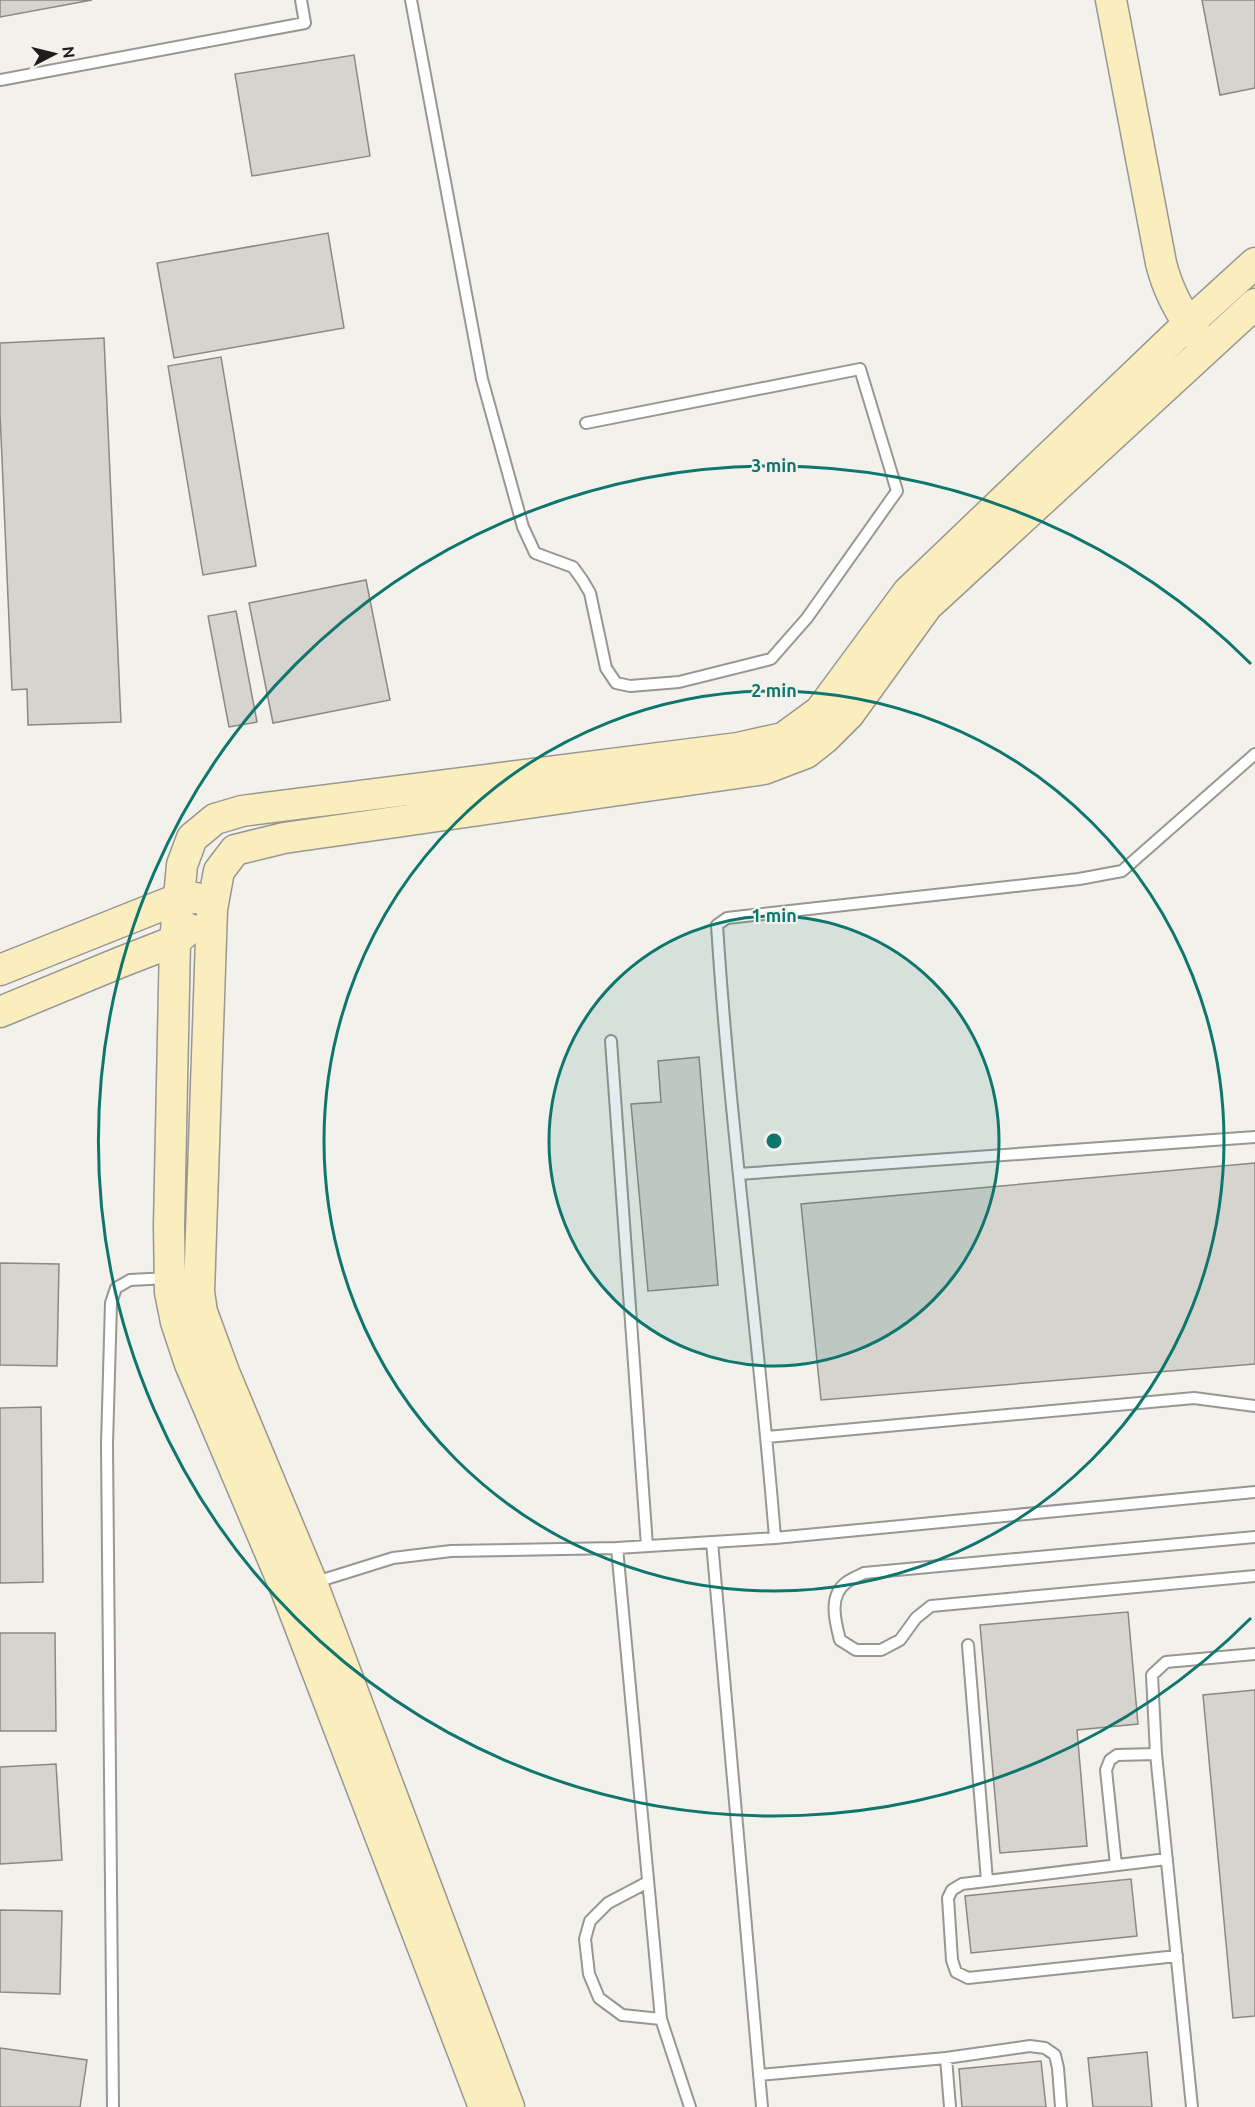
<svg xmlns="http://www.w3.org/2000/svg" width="1255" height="2107" font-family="Ubuntu,sans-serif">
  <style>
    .building { fill: #d6d4ce; stroke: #8b8984; stroke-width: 1.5 }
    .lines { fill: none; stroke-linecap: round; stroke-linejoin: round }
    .lane-casing { stroke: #999792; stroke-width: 14 }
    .secondary-casing { stroke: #999792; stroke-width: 33 }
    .lane { stroke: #fff; stroke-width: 10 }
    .secondary { stroke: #faedbe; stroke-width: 30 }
    .ring { fill: none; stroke: #0f766e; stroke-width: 3 }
    .centre { fill: #0f766e; stroke: #f3f1eb; stroke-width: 3 }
    .ring-label { font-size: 18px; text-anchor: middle; font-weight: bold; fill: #0f766e; stroke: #f3f1eb; stroke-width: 4.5; stroke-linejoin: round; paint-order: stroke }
  </style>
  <rect width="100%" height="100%" fill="#f3f1eb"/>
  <path class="building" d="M0,0H92L0,17Z
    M1202,0H1255V88L1220,95Z
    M354,55L370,156L252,176L235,74Z
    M328,233L344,328L174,358L157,263Z
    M104,338L121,722L28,725L27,689L12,690L0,413V343Z
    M221,357L256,566L203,575L168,366Z
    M366,580L390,700L273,723L249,603Z
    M236,611L257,722L229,727L208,616Z
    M699,1057L718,1285L648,1291L631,1104L661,1102L658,1061Z
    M1255,1163V1364L821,1400L801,1204Z
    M0,1263L59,1264L57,1366L0,1365Z
    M41,1407L43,1582L0,1583V1408Z
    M1128,1612L1138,1724L1077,1730L1087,1846L1000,1853L980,1625Z
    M0,1633H55L56,1731H0Z
    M1255,1690V2016L1233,2018L1203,1695Z
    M56,1764L62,1860L0,1864V1767Z
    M1131,1879L1137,1936L971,1953L965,1896Z
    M0,1910L62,1911L60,1994L0,1992Z
    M0,2048L87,2060L80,2107H0Z
    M1147,2052L1152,2107H1093L1088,2058Z
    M1041,2061L1046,2107H962L959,2069Z"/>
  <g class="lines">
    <defs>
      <path id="lane" d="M411,0L482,379L523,527L535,553L573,567L583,581L590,593L606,668L616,683L630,686L679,682L771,659L807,618L897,491L860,369L586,423
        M0,80L305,23L301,0
        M611,1041L647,1546
        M739,1174L1255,1137
        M767,1437L1194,1398L1255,1406
        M1255,1537L864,1573C859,1576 852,1578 847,1582C828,1595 835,1621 840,1640L856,1650H881L900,1640L916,1618L931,1606L1255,1576
        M775,1538C759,1333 730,1130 717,925L727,918L1079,879L1122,871L1255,754
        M712,1542L762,2107
        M617,1548L661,2019L690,2107
        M313,1583L393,1558L451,1551L617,1548L775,1538L1255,1492
        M968,1645L987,1881
        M1167,1859L962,1884L952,1890L948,1898L952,1960L956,1972L968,1978L1177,1956
        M1116,1865L1106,1770L1110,1760L1117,1755L1156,1754
        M648,1882L608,1903L590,1921L585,1939L589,1974L599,1998L622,2015L661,2019
        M946,2058L950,2107
        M759,2075L946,2058L1030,2046L1045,2048L1055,2055L1058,2068L1061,2107
        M113,2107L107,1444L111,1303L116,1288L130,1280L169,1278
        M1192,2107L1156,1754L1152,1675L1166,1662L1255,1654"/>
      <path id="secondary" d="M1111,0L1161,263C1168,292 1181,315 1199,338
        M0,970L178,899L196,898
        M0,1012L121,962L175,941L189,929
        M484,2107L286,1590L190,1364L176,1322L170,1292L169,1226L175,941L182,865L192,838L215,819L242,811L738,748L783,738L820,711L908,592L1188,324L1255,263
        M509,2107L312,1583L224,1372L202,1312L199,1292L212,909L219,871L235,850L284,838L764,769L806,753L825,738L849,714L927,606L1255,304"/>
    </defs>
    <use href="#lane" class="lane-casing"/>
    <use href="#secondary" class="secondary-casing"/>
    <use href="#lane" class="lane"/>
    <use href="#secondary" class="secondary"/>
  </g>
  <circle cx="774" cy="1141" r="225" fill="#0f766e" fill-opacity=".12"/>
  <g class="ring">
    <circle cx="774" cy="1141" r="225"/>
    <circle cx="774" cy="1141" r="450"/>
    <path d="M1251 1618A675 675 0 1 1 1251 664"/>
  </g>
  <circle cx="774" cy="1141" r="9" class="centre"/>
  <g class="ring-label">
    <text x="774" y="472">3 min</text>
    <text x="774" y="697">2 min</text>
    <text x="774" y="922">1 min</text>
  </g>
  <g transform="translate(54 54) rotate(83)" stroke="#f3f1eb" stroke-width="4.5" paint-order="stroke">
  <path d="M0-4.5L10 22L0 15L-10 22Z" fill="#1e1d1b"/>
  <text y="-9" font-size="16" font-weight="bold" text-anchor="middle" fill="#1e1d1b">N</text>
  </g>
</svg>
